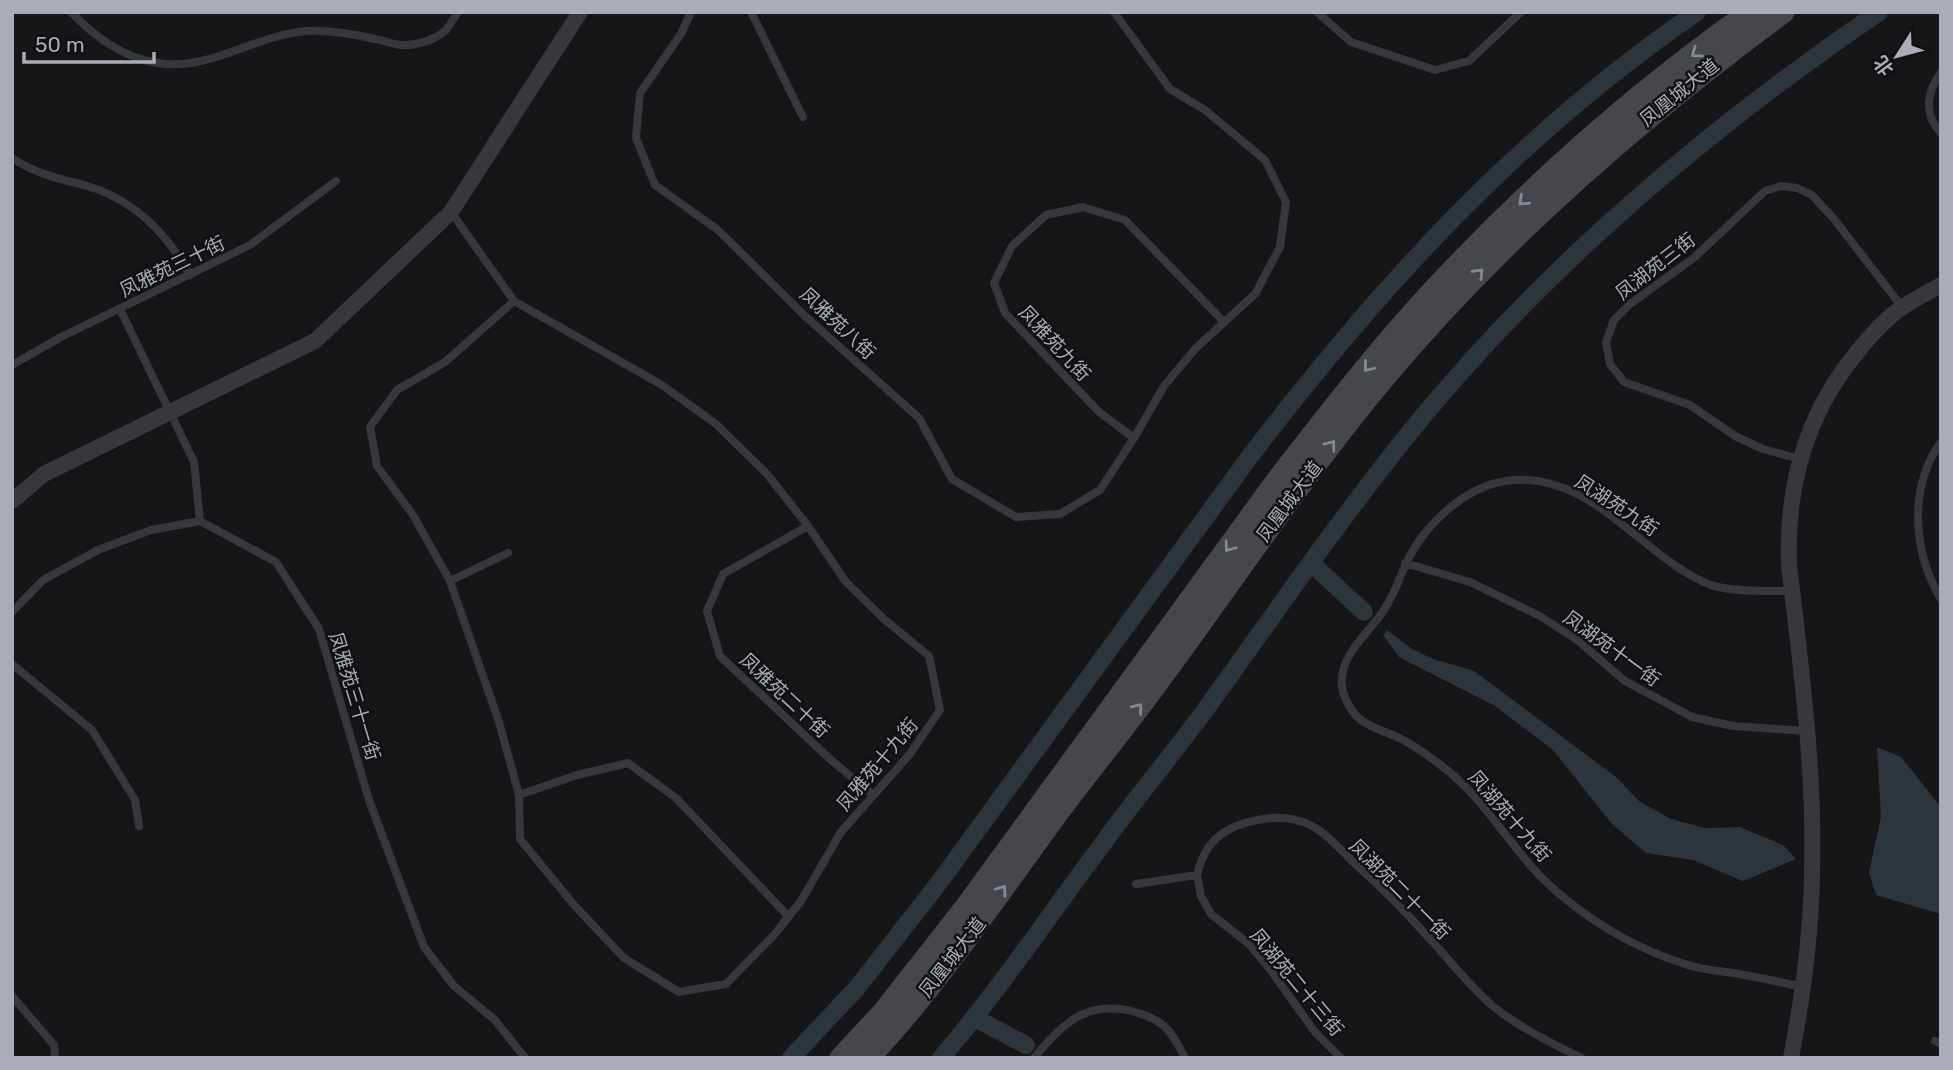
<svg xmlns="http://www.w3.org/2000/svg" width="1953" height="1070" font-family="Rubik,'Noto Sans SC',sans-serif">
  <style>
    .water { fill: #2c353c }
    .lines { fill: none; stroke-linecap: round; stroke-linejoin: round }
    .canal { stroke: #2c353c; stroke-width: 18 }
    .lane { stroke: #37383d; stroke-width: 8 }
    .street { stroke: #37383d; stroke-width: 16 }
    .secondary { stroke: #45474d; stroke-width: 23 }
    .oneway { stroke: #858993 }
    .labels { text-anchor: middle; stroke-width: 5; stroke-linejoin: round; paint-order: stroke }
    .street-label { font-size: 19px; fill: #a8adb8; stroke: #111113 }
  </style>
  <rect width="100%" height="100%" fill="#161618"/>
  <path class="water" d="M1387,630L1412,649L1433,659L1474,671L1616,777L1640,802L1671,819L1705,828L1740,827L1783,845L1796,859L1743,881L1693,860L1646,853L1612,824L1553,750L1495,706L1399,657L1383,635Z
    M1877,747L1901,757L1941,807V914L1876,895L1869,872L1881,817Z"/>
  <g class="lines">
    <path class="canal" d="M1311,563L1364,612
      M975,1018L1026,1045
      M791,1058L856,989L938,884L1251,455C1382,284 1518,135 1697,12
      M941,1058C1000,989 1050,914 1104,842C1136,798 1171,756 1203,713C1274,615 1342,515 1419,421C1550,262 1708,129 1879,12"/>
    <path class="lane" d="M71,12C95,37 122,57 157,63C210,72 254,35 307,31C330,30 353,34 375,39C384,40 393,45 401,45C416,46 435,40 446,30C450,25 454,18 458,12
      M691,12L681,34L640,93L636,138L655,185L718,230L805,316L919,418L952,479L1016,517L1060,514L1100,490L1134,438L1164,386L1196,348L1255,294L1280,247L1286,202L1265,160L1205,110L1170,89L1114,12
      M751,12L803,117
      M1317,12L1351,42L1435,70L1469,61L1521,12
      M1941,72C1927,92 1923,114 1941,133
      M12,158C34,173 59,179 84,185C132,198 166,232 190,275
      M451,212L514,301L662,385L716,424L767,474L808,526L846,582L884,619L929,656L940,710L910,754L841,832L801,901L774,935L726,984L679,992L624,958L574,905L520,839L519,795L499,722L450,581L413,515L377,466L370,427L397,390L445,362L514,301
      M120,309L194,462L200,521
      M12,365L61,337L250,245L336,181
      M1134,438L1099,412L1005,313L994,283L1012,246L1046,215L1083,207L1125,220L1224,322
      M1941,442C1908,488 1913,552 1941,599
      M1800,459L1763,449L1735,436L1690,405L1624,382L1610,364L1606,342L1614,320L1630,304L1695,257L1765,191L1781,186L1797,188L1812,195L1834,219L1902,307
      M808,526L723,574L707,611L720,656L831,760L872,794
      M1405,563L1470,582L1540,616L1577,640L1625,681L1692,717L1733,726L1807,731
      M450,581L508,553
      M1792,591C1771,591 1729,592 1711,585C1642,558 1595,474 1513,480C1464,484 1419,529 1402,573C1397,586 1391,599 1384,610C1369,633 1339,655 1342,685C1343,697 1351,712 1361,720C1373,729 1390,733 1403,740C1419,748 1433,759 1447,770C1485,800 1509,845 1543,879C1583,918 1635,949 1688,965C1703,970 1719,971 1734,973C1757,977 1780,982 1803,987
      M12,612L43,580L98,550L151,530L200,521L276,562L319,629L369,800L424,947L454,986L495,1020L525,1058
      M12,664L92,730L135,800L139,826
      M519,795L577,775L628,763L676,798L788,916
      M1197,875C1203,850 1214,834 1239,825C1262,817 1289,814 1312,826C1327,834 1340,849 1352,861C1379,885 1404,910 1428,937C1450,960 1469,986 1494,1007C1519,1027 1552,1044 1582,1058
      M1136,884L1197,875L1201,896L1211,914L1249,944L1269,968L1315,1032L1341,1058
      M12,996L54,1045L55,1058
      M1935,1041L1941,1044
      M1034,1058C1063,1023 1087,999 1135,1012C1146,1015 1160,1021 1168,1030C1175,1038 1180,1049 1185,1058"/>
    <path class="street" d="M12,501L44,474L315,341L451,212L580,12
      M1791,1058C1803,996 1811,935 1812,873C1815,770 1801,667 1789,565C1786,486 1807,412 1858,351C1871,335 1886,318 1904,306C1916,299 1928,292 1941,285"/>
    <path class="secondary" d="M841,1058L883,1013L967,906L1280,477C1335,406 1391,334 1454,269C1544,175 1644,87 1751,12
      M868,1058C940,981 998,893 1061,808C1093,765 1127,724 1159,680C1231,582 1299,481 1376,387C1494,244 1634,122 1783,12"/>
  </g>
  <defs><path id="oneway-chevron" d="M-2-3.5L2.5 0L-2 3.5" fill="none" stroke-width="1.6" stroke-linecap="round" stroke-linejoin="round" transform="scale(1.75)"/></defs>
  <g class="oneway">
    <use href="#oneway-chevron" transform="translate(1696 53) rotate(143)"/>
    <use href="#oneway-chevron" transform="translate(1523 201) rotate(137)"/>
    <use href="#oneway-chevron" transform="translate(1479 273) rotate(-46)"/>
    <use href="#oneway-chevron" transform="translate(1368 367) rotate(130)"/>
    <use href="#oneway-chevron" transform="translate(1331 445) rotate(-53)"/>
    <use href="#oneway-chevron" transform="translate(1229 547) rotate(126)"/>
    <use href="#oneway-chevron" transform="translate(1138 708) rotate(-52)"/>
    <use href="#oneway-chevron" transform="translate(1002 890) rotate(-54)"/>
  </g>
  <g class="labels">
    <g class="street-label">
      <text transform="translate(1679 92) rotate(-39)" y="7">凤凰城大道</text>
      <text transform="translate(172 266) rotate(-26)" y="7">凤雅苑三十街</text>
      <text transform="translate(1655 266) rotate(-38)" y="7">凤湖苑三街</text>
      <text transform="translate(838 323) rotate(43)" y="7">凤雅苑八街</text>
      <text transform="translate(1055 343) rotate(47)" y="7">凤雅苑九街</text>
      <text transform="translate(1289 501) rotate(-53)" y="7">凤凰城大道</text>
      <text transform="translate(1617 505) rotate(33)" y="7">凤湖苑九街</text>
      <text transform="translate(1612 648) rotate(36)" y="7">凤湖苑十一街</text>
      <text transform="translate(785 695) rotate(43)" y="7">凤雅苑二十街</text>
      <text transform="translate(355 696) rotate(73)" y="7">凤雅苑三十一街</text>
      <text transform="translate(877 764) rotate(-50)" y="7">凤雅苑十九街</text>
      <text transform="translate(1510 816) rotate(49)" y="7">凤湖苑十九街</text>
      <text transform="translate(1400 889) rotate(45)" y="7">凤湖苑二十一街</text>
      <text transform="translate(952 957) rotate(-52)" y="7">凤凰城大道</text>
      <text transform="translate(1297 982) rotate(50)" y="7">凤湖苑二十三街</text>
    </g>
  </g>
  <rect width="1953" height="1070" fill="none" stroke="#a8adb8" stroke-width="28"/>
  <g transform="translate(1897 56) rotate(234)" stroke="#111113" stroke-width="5" paint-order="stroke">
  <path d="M0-5L12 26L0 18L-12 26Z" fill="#a8adb8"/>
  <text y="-10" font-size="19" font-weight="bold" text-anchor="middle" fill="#a8adb8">北</text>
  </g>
  <path d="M24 52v10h130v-10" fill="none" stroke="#a8adb8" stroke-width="3.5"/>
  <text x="35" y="52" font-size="21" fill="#a8adb8" stroke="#111113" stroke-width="5" paint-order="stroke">50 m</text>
</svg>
